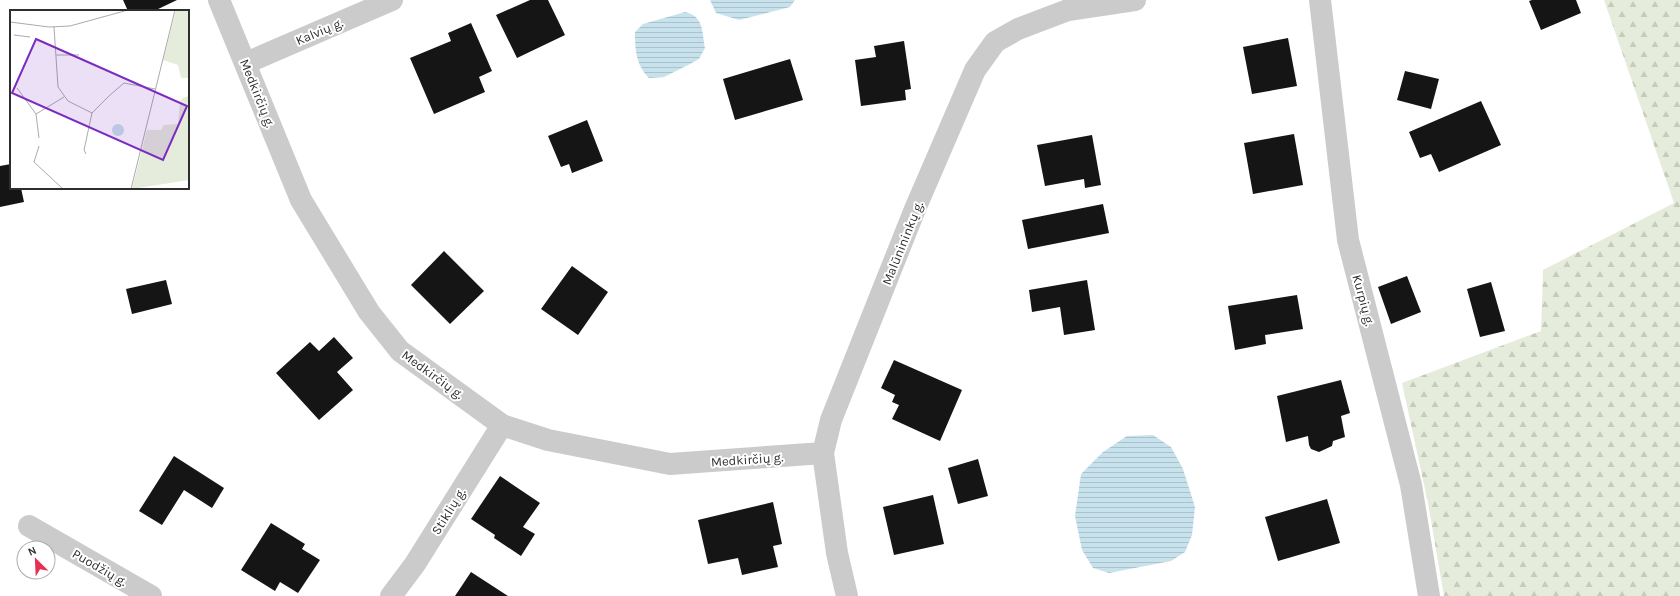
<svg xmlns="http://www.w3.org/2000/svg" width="1680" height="596" font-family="Karla,sans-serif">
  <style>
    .forest { fill: url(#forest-firs) }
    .water { fill: url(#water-rules) }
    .building { fill: #151515 }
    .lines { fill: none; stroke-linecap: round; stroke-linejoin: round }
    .minor { stroke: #cbcbcb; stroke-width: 22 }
    .labels { text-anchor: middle; stroke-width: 4; stroke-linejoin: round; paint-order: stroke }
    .street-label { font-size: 13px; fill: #2e2e2e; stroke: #fff }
    .inset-road { fill: none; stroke: #ababab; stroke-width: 1 }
    .view { fill: #7b2cbf; fill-opacity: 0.15; stroke: #7b2cbf; stroke-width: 2 }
    .inset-edge { fill: none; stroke: #2e2e2e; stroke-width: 2 }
  </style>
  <defs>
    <pattern id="forest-firs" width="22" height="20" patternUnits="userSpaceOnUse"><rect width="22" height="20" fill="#e6ecdb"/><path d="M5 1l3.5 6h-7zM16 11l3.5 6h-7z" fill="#c6cbbc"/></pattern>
    <pattern id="water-rules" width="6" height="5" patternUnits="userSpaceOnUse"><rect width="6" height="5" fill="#c7e2ec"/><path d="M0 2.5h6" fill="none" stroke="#abc2cb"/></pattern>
  </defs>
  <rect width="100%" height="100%" fill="#fff"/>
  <path class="forest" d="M1604,0H1680V596H1444L1428,503L1402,383L1541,331L1543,270L1674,203Z"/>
  <path class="water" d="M710,0H795L790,7L739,20L716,13Z
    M685,12C704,16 702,32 705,48L699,59L690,64L664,77L649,78C636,65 635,50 635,32L643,24Z
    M1153,435L1171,447L1183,469L1195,507L1192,535L1185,552L1171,561L1109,573L1093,568L1082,550L1075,516L1081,474L1103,452L1127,436Z"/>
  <path class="building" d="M123,0H177L154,11H128Z
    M530,0H548L565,35L517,58L496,15Z
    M1532,0H1576L1581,13L1541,30L1529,1Z
    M471,23L492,71L479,77L485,92L434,114L410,58L451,41L448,33Z
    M1288,38L1297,86L1252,94L1243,47Z
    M904,41L911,89L905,90L906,100L861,106L855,60L876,57L874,46Z
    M790,59L803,100L735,120L723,79Z
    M1405,71L1439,79L1431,109L1397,100Z
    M1481,101L1501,145L1439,172L1431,154L1420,158L1409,132Z
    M587,120L603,161L572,173L569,164L561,167L548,136Z
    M1294,134L1303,185L1253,194L1244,143Z
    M1092,135L1101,185L1085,188L1084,179L1045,186L1037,145Z
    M11,164V188H21L24,202L0,207V166Z
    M1103,204L1109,233L1028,249L1022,220Z
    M444,251L484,291L450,324L411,285Z
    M572,266L608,292L578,335L541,309Z
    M1407,276L1421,312L1391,324L1378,287Z
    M166,280L172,304L132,314L126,289Z
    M1087,280L1095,330L1064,335L1060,307L1032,312L1029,290Z
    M1491,282L1505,331L1480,337L1467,289Z
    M1297,295L1303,329L1265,335L1266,344L1235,350L1228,306Z
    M334,337L353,358L337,372L353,390L319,420L276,373L310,342L319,351Z
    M894,360L962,390L940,441L892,419L899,405L892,402L895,395L881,388Z
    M1341,380L1350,413L1341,416L1345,437L1333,441L1332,446L1319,452L1311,449L1309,445L1308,436L1286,442L1277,396Z
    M174,456L224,488L212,508L184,490L162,525L139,511Z
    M978,459L988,496L958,504L948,468Z
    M500,476L540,503L523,527L535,534L521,556L494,538L495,535L471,519Z
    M933,495L944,544L894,555L883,507Z
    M1327,499L1340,543L1278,561L1265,517Z
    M773,502L782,544L773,546L778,567L742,575L738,558L708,564L698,520Z
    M271,523L305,544L302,549L320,560L298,593L280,582L275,591L241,570Z
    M471,572L508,596H455Z"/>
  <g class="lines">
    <path class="minor" d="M219,0L301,200L369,312L400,351L502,425L548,440L670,464L823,453
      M1320,0L1348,240L1411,485L1429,596
      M246,63L392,0
      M29,526L151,596
      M391,596L415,564L502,425
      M847,596L837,553L823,453L831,420L915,209L975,70L995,42L1018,29L1068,10L1135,0"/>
  </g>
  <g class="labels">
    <g class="street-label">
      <text transform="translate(319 31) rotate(-23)" y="5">Kalvių g.</text>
      <text transform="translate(258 93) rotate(68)" y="5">Medkirčių g.</text>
      <text transform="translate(902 243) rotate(-68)" y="5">Malūnininkų g.</text>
      <text transform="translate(1364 300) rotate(75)" y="5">Kurpių g.</text>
      <text transform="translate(433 374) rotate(36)" y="5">Medkirčių g.</text>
      <text transform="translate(747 459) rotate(-4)" y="5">Medkirčių g.</text>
      <text transform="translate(448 511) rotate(-58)" y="5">Stiklių g.</text>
      <text transform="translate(100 567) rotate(30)" y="5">Puodžių g.</text>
    </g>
  </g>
  <g transform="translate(10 10)">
    <rect width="179" height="179" fill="#fff"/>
    <path d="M166,0H179V68H171L168,55L153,50ZM179,86V170L122,179L137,120H151L154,115L168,114L170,91L173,88Z" fill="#e6ecdb"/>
    <path d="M102 120a6 6 0 1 1 12 0a6 6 0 1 1-12 0Z" fill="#c7e2ec"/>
    <path class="inset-road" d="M0,12L39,17L60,16L118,0M44,17L48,77L58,91L82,103M4,25L20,27M46,45H69M7,78L26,104L29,128M26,104L54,87M29,136L24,152L53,179M76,144L74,140L82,103L100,85L114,73L145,79M121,179L165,0"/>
    <path class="view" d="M26,29L177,96L153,150L2,83Z"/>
    <rect width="179" height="179" class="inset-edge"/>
  </g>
  <g transform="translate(36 560) rotate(336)"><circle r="19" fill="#ffffff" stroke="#ababab"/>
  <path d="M0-3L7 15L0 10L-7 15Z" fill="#e72e54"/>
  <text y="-6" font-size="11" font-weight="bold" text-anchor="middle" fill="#2e2e2e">N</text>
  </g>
</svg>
